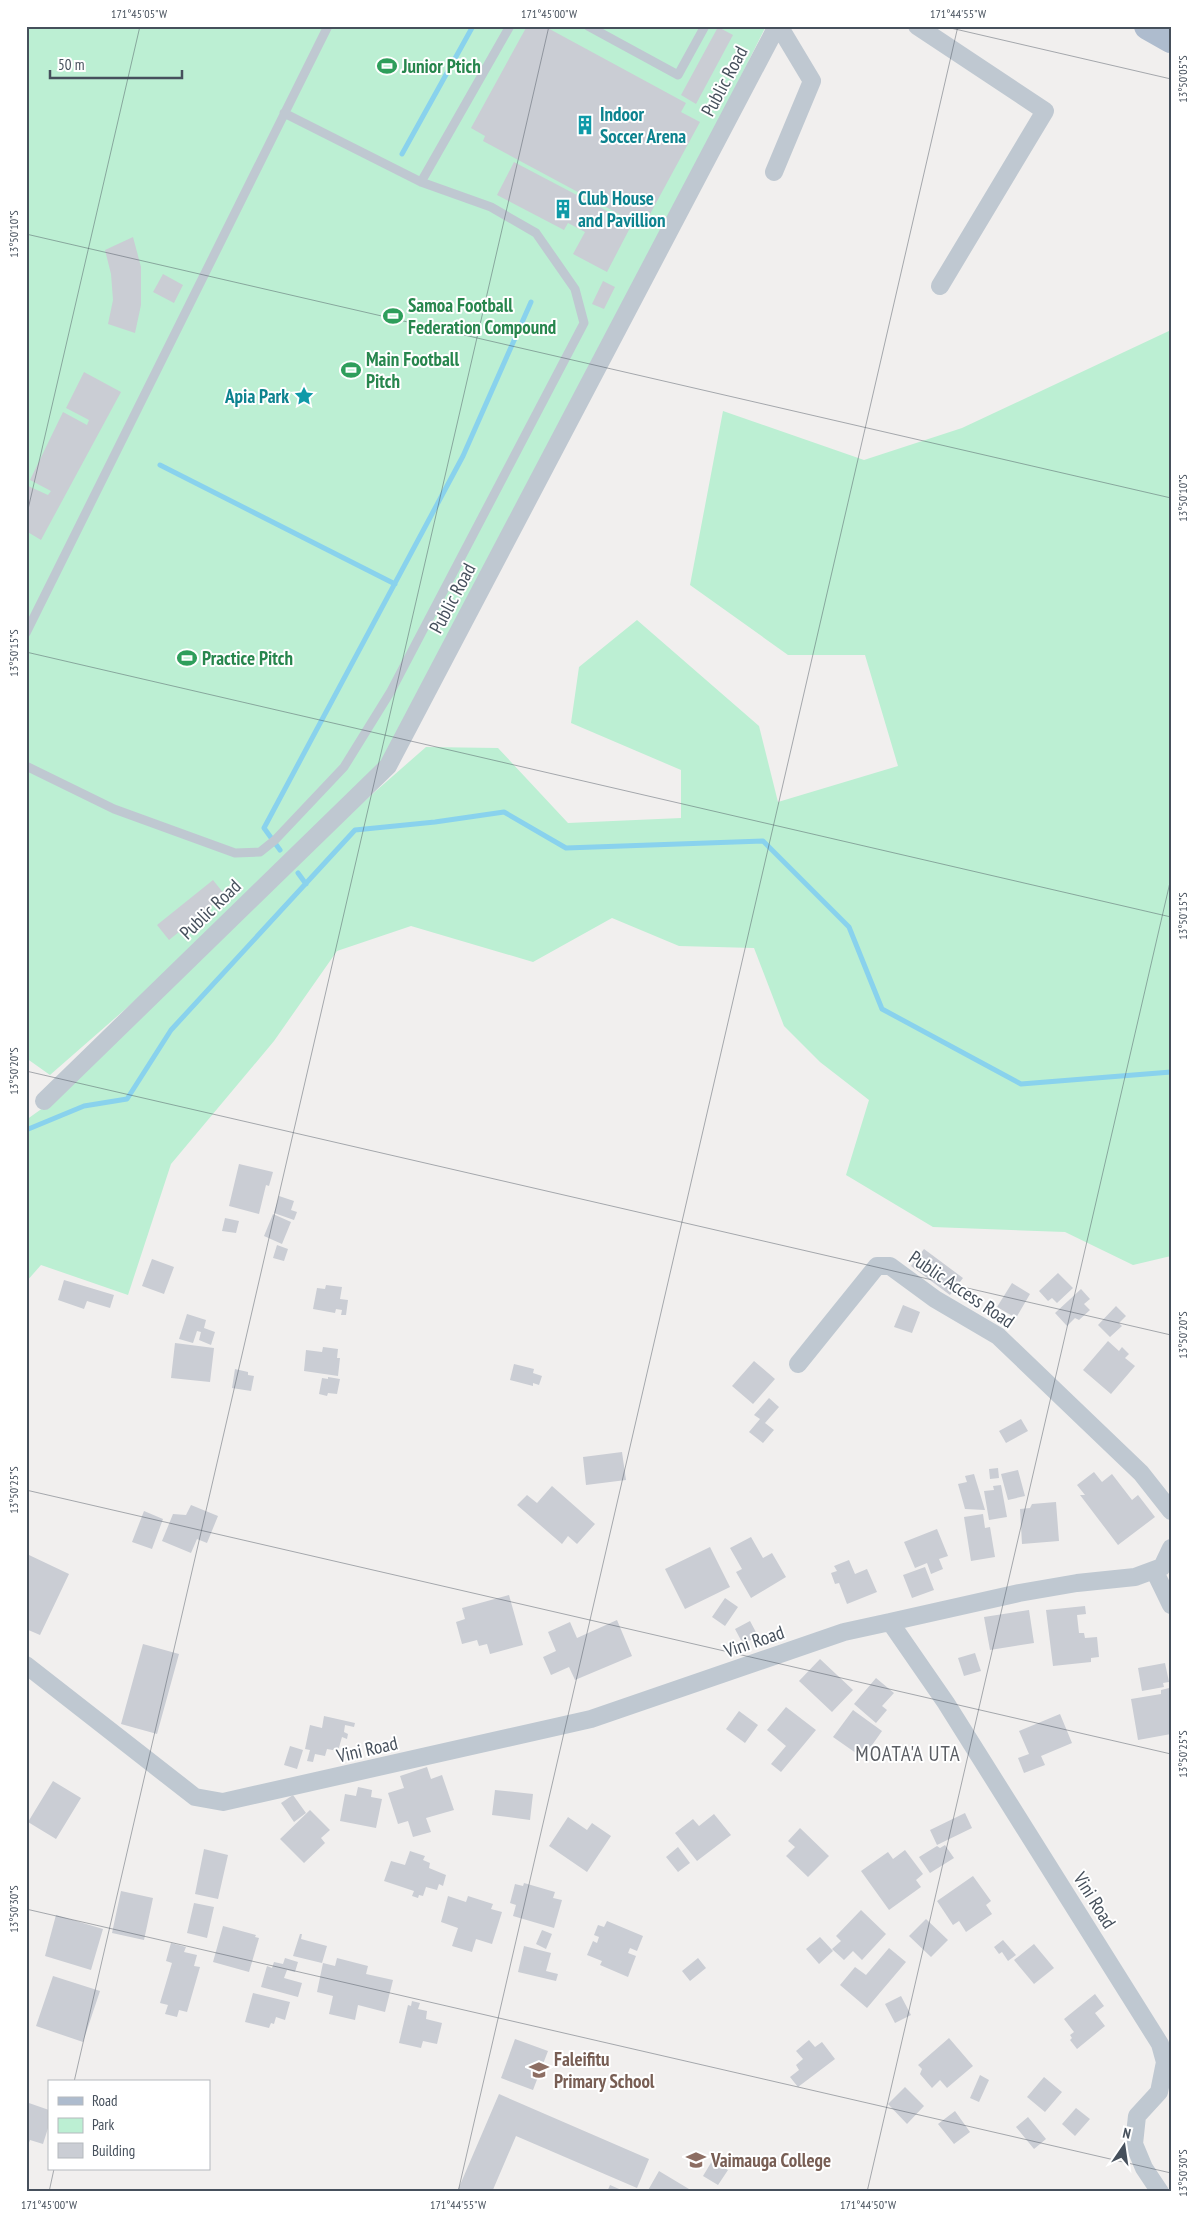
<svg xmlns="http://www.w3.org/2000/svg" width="1197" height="2218" font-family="'PT Sans Narrow',sans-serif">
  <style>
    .green { fill: #bcefd3 }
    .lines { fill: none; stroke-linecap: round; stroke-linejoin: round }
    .stream { stroke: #89d2ed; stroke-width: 5 }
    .building { fill: #cacdd4 }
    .service { stroke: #bfc8d1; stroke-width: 9 }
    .minor { stroke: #bfc8d1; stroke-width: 18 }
    .primary { stroke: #aebcce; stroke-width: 28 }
    .ticks { fill: none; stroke: #46505c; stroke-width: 1; stroke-opacity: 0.45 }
    .labels { text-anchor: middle; stroke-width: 4; stroke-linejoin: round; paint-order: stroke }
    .leisure-label { font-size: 19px; font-weight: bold; fill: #27864d; stroke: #fff; text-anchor: start }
    .street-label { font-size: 19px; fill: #46505c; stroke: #fff }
    .culture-label { font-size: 19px; font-weight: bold; fill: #0d838f; stroke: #fff; text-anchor: start }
    .education-label { font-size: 19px; font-weight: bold; fill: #785e54; stroke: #fff; text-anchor: start }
    .quarter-label { font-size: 21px; letter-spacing: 1px; fill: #5b5e64; stroke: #fff }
    .neatline { fill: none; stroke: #46505c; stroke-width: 2 }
    .ticks-label { font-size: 12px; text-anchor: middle; fill: #46505c }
  </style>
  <rect width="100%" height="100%" fill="#f1efee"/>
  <path class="green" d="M26,26H766L396,767L361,804L426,747L498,748L568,823L681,818V770L571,723L579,667L637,620L759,726L778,802L898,766L865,655H788L690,585L723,411L864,460L962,428L1171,330V1256L1133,1265L1065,1232L933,1227L846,1175L869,1100L820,1062L784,1026L754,948L679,946L612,918L533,962L411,926L337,951L274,1041L171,1164L128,1295L41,1265L26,1282V1120L61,1095L218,928L50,1075L26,1058Z"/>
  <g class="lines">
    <path class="stream" d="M402,154L473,26
      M160,465L395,584
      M280,850L264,828L463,456L531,302
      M298,873L306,884
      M26,1130L84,1106L127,1099L171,1030L355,830L435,822L504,812L566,848L763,841L849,927L882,1009L1021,1084L1171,1072"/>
  </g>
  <path class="building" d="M527,26H544L686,103L681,112L700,122L643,227L483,141L485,136L471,128Z
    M718,27L733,35L696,104L681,95Z
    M514,162L632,224L607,272L573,254L585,232L568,223L564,230L497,195Z
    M133,237L141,267V305L135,333L108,324L113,300L111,274L105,250Z
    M163,274L183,285L174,303L153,292Z
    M603,281L615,287L604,309L592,304Z
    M84,372L121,392L41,540L26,531V485L48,495L51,491L30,480L63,412L87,425L89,420L66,408Z
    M213,880L225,895L169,940L157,925Z
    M239,1164L273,1172L269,1186L266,1185L259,1214L229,1206Z
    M279,1196L294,1201L291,1210L297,1212L294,1220L274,1213Z
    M273,1214L291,1222L282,1244L264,1236Z
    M225,1218L239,1221L236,1233L222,1231Z
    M277,1245L288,1249L284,1261L273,1258Z
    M924,1249L963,1278L950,1295L911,1266Z
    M152,1259L174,1267L164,1294L142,1286Z
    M1058,1273L1073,1288L1057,1303L1052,1298L1048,1301L1039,1291Z
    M64,1280L114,1295L110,1308L87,1301L84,1309L58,1300Z
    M1012,1283L1030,1294L1016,1318L997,1307Z
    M326,1285L342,1287L340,1299L348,1300L346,1315H341L342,1310L336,1309L335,1313L313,1309L317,1288L325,1289Z
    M1081,1289L1090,1299L1084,1304L1090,1310L1079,1320L1075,1318L1067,1326L1055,1313Z
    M903,1305L920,1312L912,1333L894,1327Z
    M1116,1306L1126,1316L1119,1323L1122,1326L1110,1337L1098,1325Z
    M187,1314L206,1320L204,1328L215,1332L211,1345L199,1340L201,1332L197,1331L193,1343L179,1339Z
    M1108,1341L1119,1351L1122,1347L1129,1354L1125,1358L1135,1366L1111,1394L1083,1370Z
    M175,1343L214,1348L210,1382L171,1378Z
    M323,1347L338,1349L337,1358H340L338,1376L304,1371L306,1350L322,1352Z
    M754,1361L775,1379L753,1404L732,1386Z
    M514,1364L534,1369L533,1373L542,1376L539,1385L533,1383V1386L510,1380Z
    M235,1369L248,1372V1375L254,1376L251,1391L232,1388Z
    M328,1377L340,1379L337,1394L328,1393L327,1396L319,1394L322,1378L328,1379Z
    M769,1398L779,1407L765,1423L774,1430L763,1443L749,1432L760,1419L754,1415Z
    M1021,1419L1028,1431L1006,1443L999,1431Z
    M622,1452L626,1480L586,1485L583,1457Z
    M998,1468L999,1478L990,1479L989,1469Z
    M1018,1470L1025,1496L1008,1500L1001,1474Z
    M1094,1472L1102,1482L1112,1474L1132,1500L1138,1495L1155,1517L1118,1545L1080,1495H1085L1077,1485Z
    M974,1474L985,1510L965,1509L958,1484L967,1482L965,1476Z
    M1001,1485L1007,1517L989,1520L984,1491L994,1490L993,1486Z
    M552,1486L595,1524L577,1544L568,1536L562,1544L517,1505L527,1495L537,1503Z
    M1056,1502L1059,1541L1022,1544L1020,1509L1030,1508L1032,1504Z
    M191,1505L218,1516L207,1543L197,1539L191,1553L162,1541L173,1514L186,1515Z
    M144,1511L163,1519L152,1549L132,1542Z
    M983,1514L985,1528L990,1527L995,1557L971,1561L964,1517Z
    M937,1529L948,1556L939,1559L943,1569L931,1574L927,1563L915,1568L904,1542Z
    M751,1537L763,1558L772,1553L786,1577L751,1598L736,1572L742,1569L730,1548Z
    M710,1547L730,1587L685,1609L665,1569Z
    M29,1555L69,1574L40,1635L26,1629V1560Z
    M849,1560L855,1574L867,1569L877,1592L847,1604L839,1583L835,1584L831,1573L837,1571L834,1566Z
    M925,1567L934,1590L912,1598L903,1575Z
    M509,1595L523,1645L490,1654L487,1644L479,1646L477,1640L462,1644L456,1622L465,1619L462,1608Z
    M725,1598L738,1607L725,1626L712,1617Z
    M1085,1606L1086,1614L1077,1615L1079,1633H1084L1085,1638L1097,1637L1099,1657L1091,1658V1662L1053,1666L1046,1610Z
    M1029,1610L1034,1643L990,1650L984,1617Z
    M617,1620L632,1656L575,1680L569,1667L551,1675L543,1657L556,1651L548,1632L570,1622L577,1638Z
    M750,1621L758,1636L743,1644L735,1629Z
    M143,1644L179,1654L157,1734L121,1724Z
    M975,1653L981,1671L964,1676L958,1658Z
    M820,1659L853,1690L832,1712L799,1681Z
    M1165,1663L1169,1682L1163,1683L1164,1687L1142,1691L1138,1668Z
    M876,1678L894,1693L882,1706L887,1710L876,1723L854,1704Z
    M1169,1688L1171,1734L1138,1740L1131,1699L1161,1694V1690Z
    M786,1707L816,1730L781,1772L771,1764L786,1746L767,1730Z
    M853,1710L882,1731L863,1758L833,1737Z
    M739,1711L758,1725L745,1743L726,1729Z
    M1060,1714L1072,1743L1041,1756L1045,1765L1024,1773L1018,1758L1029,1754L1019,1731Z
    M324,1716L355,1723L354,1727L345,1725L344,1732L348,1734L347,1739L342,1737L338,1751L327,1749L325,1756L315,1754L313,1762L307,1761L310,1750L305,1749L310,1725L322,1728Z
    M290,1746L303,1750L297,1769L284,1765Z
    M427,1767L431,1779L442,1775L454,1810L426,1818L431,1832L413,1837L408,1821L398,1824L388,1793L404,1788L400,1776Z
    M53,1781L81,1798L56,1839L28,1822Z
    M358,1787L372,1790L371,1797L382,1799L376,1828L340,1821L345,1794L356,1796Z
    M495,1790L533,1794L530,1820L492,1815Z
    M293,1795L306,1813L294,1822L281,1803Z
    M310,1810L330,1830L321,1838L325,1843L304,1863L280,1839Z
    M965,1813L972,1828L937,1845L930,1830Z
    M714,1814L731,1835L697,1861L675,1833L693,1819L699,1826Z
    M568,1817L587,1830L592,1823L611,1836L587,1872L549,1846Z
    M800,1828L829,1856L808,1877L786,1856L795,1847L788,1841Z
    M945,1845L954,1858L930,1873L919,1857L937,1846L940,1848Z
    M678,1847L690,1863L678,1872L666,1857Z
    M204,1849L228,1855L218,1899L195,1894Z
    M905,1850L923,1874L916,1880L921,1887L889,1910L861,1871L888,1852L893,1859Z
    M410,1851L425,1856L423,1860L430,1863L429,1868L446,1875L443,1886L439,1884L437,1890L426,1887L423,1896L419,1895L418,1898L412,1896L414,1891L384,1881L391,1861L405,1865Z
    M973,1876L991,1901L986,1905L992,1914L966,1932L959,1921L953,1925L937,1901Z
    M524,1883L555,1892L553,1898L562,1900L554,1928L513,1916L516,1905L510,1903L515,1884L523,1886Z
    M121,1891L153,1898L144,1940L112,1933Z
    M448,1896L466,1902L468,1896L493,1904L491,1909L502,1912L492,1944L476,1939L472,1952L452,1946L458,1928L441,1922Z
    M194,1903L214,1907L207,1938L187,1933Z
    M861,1910L886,1934L862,1960L853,1951L844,1960L832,1949L841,1941L836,1936Z
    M56,1915L103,1929L91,1970L45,1956Z
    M926,1919L948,1940L931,1957L909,1936Z
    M607,1921L643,1936L637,1951L630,1948L628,1953L636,1956L628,1977L600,1965L602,1961L587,1955L593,1941L597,1943L599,1937L594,1935L598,1925L604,1927Z
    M223,1926L256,1935L255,1937L259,1938L249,1972L213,1962Z
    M542,1930L552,1934L546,1949L536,1944Z
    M300,1934H302L301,1939L327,1946L322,1963L293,1956Z
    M820,1937L833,1951L819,1964L806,1949Z
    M1003,1940L1016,1955L1008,1961L1002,1952L999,1954L994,1947Z
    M171,1943L186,1947L184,1952L197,1955L194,1966L200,1967L187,2012L179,2010L177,2017L165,2014L168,2005L160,2003L172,1963L166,1961Z
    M1034,1944L1054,1968L1034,1984L1014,1960Z
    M524,1946L551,1953L546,1971L558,1974L556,1981L518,1972Z
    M889,1948L906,1962L867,2008L840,1985L855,1967L866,1975Z
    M285,1958L298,1962L295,1972L287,1970L284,1978L302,1983L298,1997L261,1987L267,1966L272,1968L274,1962L283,1964Z
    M337,1958L368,1966L366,1974L393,1980L385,2012L358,2005L355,2020L329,2014L333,1996L317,1992L323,1963L335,1966Z
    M698,1958L706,1968L690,1981L682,1971Z
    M53,1976L100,1991L83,2042L36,2026Z
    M253,1993L290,2002L285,2020L276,2017L274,2024L271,2023L269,2028L245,2022Z
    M1095,1994L1104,2006L1095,2013L1105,2026L1077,2049L1070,2040L1072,2038L1070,2035L1074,2032L1064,2019Z
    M901,1996L911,2015L895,2023L885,2004Z
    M412,2001L420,2003L418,2009L427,2011L426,2019L442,2023L437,2044L423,2041L421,2048L399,2043L408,2005L411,2006Z
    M949,2038L973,2066L947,2088L940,2080L932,2088L920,2074L922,2069L918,2065Z
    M515,2039L548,2051L533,2090L501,2078Z
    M809,2040L815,2047L822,2042L835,2059L798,2087L790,2077L799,2070L796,2065L803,2059L796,2051Z
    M980,2075L989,2080L979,2102L970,2098Z
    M1044,2077L1062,2092L1045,2112L1027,2097Z
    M905,2087L924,2106L907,2124L888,2104Z
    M499,2094L649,2159L637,2188L516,2136L492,2192H457Z
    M26,2102L49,2110V2125L43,2144L30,2140L28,2145L26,2144Z
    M1076,2108L1090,2119L1075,2136L1062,2124Z
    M955,2111L970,2132L954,2144L938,2124Z
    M1028,2117L1046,2139L1034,2149L1016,2127Z
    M712,2161L728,2170L718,2185L703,2176Z
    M659,2171L694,2192H647Z
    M610,2185L626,2192H607Z"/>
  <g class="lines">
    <path class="service" d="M588,26L678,75L705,26
      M421,182L510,26
      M26,633L328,26
      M26,766L114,809L235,853L260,852L275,840L344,767L391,691L584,323L575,289L536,233L491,207L421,182L284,113"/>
    <path class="minor" d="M917,26L1045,111L940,286
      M774,172L812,81L779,26
      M44,1101L388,766L777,26
      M798,1364L877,1266H890L935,1299L998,1336L1141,1473L1171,1511
      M1154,1570L1171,1605
      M890,1622L1019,1593L1077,1583L1135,1577L1162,1567L1171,1548
      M26,1665L195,1797L223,1802L591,1719L844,1632L890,1622L946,1703L1160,2044L1165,2062L1159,2092L1137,2116L1134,2144L1144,2168L1160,2192"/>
    <path class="primary" d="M1148,26L1171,39"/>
  </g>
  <path class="ticks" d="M942,26L1171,79M26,234L1171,498M26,518L140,26M26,652L1171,917M26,1071L1171,1335M26,1490L1171,1754M26,1909L1171,2173M74,2082L549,26M49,2192L54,2169M458,2192L958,26M867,2192L1171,878"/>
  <defs>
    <symbol id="stadium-bare" viewBox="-9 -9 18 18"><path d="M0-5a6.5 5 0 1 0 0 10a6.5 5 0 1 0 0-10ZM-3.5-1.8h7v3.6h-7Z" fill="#2e9e5b" stroke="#fff" stroke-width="2.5" paint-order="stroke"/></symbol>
    <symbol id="building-bare" viewBox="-9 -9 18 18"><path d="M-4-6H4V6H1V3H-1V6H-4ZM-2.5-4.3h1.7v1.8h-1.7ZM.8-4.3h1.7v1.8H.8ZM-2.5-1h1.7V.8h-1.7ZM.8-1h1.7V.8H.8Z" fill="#0f9aa8" stroke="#fff" stroke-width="2.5" paint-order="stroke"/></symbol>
    <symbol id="sight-bare" viewBox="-9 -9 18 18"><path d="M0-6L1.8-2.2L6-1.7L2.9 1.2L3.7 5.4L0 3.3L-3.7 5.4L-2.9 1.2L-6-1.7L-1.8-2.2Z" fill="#0f9aa8" stroke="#fff" stroke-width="2.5" paint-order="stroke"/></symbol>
    <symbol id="school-bare" viewBox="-9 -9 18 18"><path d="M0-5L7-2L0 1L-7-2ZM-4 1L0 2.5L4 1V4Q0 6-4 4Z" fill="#8d6e63" stroke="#fff" stroke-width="2.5" paint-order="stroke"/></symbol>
  </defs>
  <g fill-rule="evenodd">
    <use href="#stadium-bare" x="373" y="52" width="28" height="28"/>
    <use href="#building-bare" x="571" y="111" width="28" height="28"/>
    <use href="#building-bare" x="549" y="195" width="28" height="28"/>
    <use href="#stadium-bare" x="379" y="302" width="28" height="28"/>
    <use href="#stadium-bare" x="337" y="356" width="28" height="28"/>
    <use href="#sight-bare" x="290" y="382" width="28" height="28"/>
    <use href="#stadium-bare" x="173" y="644" width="28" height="28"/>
    <use href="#school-bare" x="525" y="2056" width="28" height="28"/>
    <use href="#school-bare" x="682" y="2146" width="28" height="28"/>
  </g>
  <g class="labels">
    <g class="leisure-label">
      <text x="402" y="73">Junior Ptich</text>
      <text x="408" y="312">Samoa Football<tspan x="408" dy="22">Federation Compound</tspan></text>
      <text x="366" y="366">Main Football<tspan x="366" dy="22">Pitch</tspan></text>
      <text x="202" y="665">Practice Pitch</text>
    </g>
    <g class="street-label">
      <text transform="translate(724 81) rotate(-62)" y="7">Public Road</text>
      <text transform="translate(452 598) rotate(-62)" y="7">Public Road</text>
      <text transform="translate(210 909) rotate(-44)" y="7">Public Road</text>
      <text transform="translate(962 1289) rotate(34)" y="7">Public Access Road</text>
      <text transform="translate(754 1641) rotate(-19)" y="7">Vini Road</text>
      <text transform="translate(367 1749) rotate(-13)" y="7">Vini Road</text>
      <text transform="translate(1095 1900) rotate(58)" y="7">Vini Road</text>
    </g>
    <g class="culture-label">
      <text x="600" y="121">Indoor<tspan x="600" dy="22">Soccer Arena</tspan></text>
      <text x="578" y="205">Club House<tspan x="578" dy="22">and Pavillion</tspan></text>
      <text x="289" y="403" text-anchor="end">Apia Park</text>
    </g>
    <g class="education-label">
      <text x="554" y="2066">Faleifitu<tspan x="554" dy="22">Primary School</tspan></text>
      <text x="711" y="2167">Vaimauga College</text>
    </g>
    <g class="quarter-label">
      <text x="908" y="1761">MOATA'A UTA</text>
    </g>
  </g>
  <rect width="1197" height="2218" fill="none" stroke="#ffffff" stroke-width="55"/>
  <rect x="48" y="2080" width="162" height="90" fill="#ffffff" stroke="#b5b9be"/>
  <rect x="58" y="2097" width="25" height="8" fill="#aebcce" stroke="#b5b9be"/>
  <text x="92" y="2106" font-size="15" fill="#46505c">Road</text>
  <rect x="58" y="2118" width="25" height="15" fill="#bcefd3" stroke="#b5b9be"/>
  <text x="92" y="2130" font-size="15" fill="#46505c">Park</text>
  <rect x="58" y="2143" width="25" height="15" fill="#cacdd4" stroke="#b5b9be"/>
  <text x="92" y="2156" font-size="15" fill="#46505c">Building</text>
  <g transform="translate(1124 2146) rotate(13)" stroke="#ffffff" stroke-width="4" paint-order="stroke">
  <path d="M0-4L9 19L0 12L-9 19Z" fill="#46505c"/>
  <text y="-8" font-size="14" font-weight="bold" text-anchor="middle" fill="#46505c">N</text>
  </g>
  <path d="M50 70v8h132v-8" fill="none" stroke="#46505c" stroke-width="2.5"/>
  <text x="58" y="70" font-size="15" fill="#46505c" stroke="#ffffff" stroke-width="4" paint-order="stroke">50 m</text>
  <rect x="28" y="28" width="1142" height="2162" class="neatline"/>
  <g class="ticks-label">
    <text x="139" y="18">171°45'05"W</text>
    <text x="549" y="18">171°45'00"W</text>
    <text x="958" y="18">171°44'55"W</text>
    <text transform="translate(1183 79) rotate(-90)" y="4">13°50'05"S</text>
    <text transform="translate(14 234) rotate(-90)" y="4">13°50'10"S</text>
    <text transform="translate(1183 498) rotate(-90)" y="4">13°50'10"S</text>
    <text transform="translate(14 653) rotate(-90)" y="4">13°50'15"S</text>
    <text transform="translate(1183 916) rotate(-90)" y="4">13°50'15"S</text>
    <text transform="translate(14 1071) rotate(-90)" y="4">13°50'20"S</text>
    <text transform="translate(1183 1335) rotate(-90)" y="4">13°50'20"S</text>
    <text transform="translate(14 1490) rotate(-90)" y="4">13°50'25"S</text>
    <text transform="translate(1183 1754) rotate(-90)" y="4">13°50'25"S</text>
    <text transform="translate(14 1909) rotate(-90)" y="4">13°50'30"S</text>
    <text transform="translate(1183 2173) rotate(-90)" y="4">13°50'30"S</text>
    <text x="49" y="2209">171°45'00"W</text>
    <text x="458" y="2209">171°44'55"W</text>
    <text x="868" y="2209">171°44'50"W</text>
  </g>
</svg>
